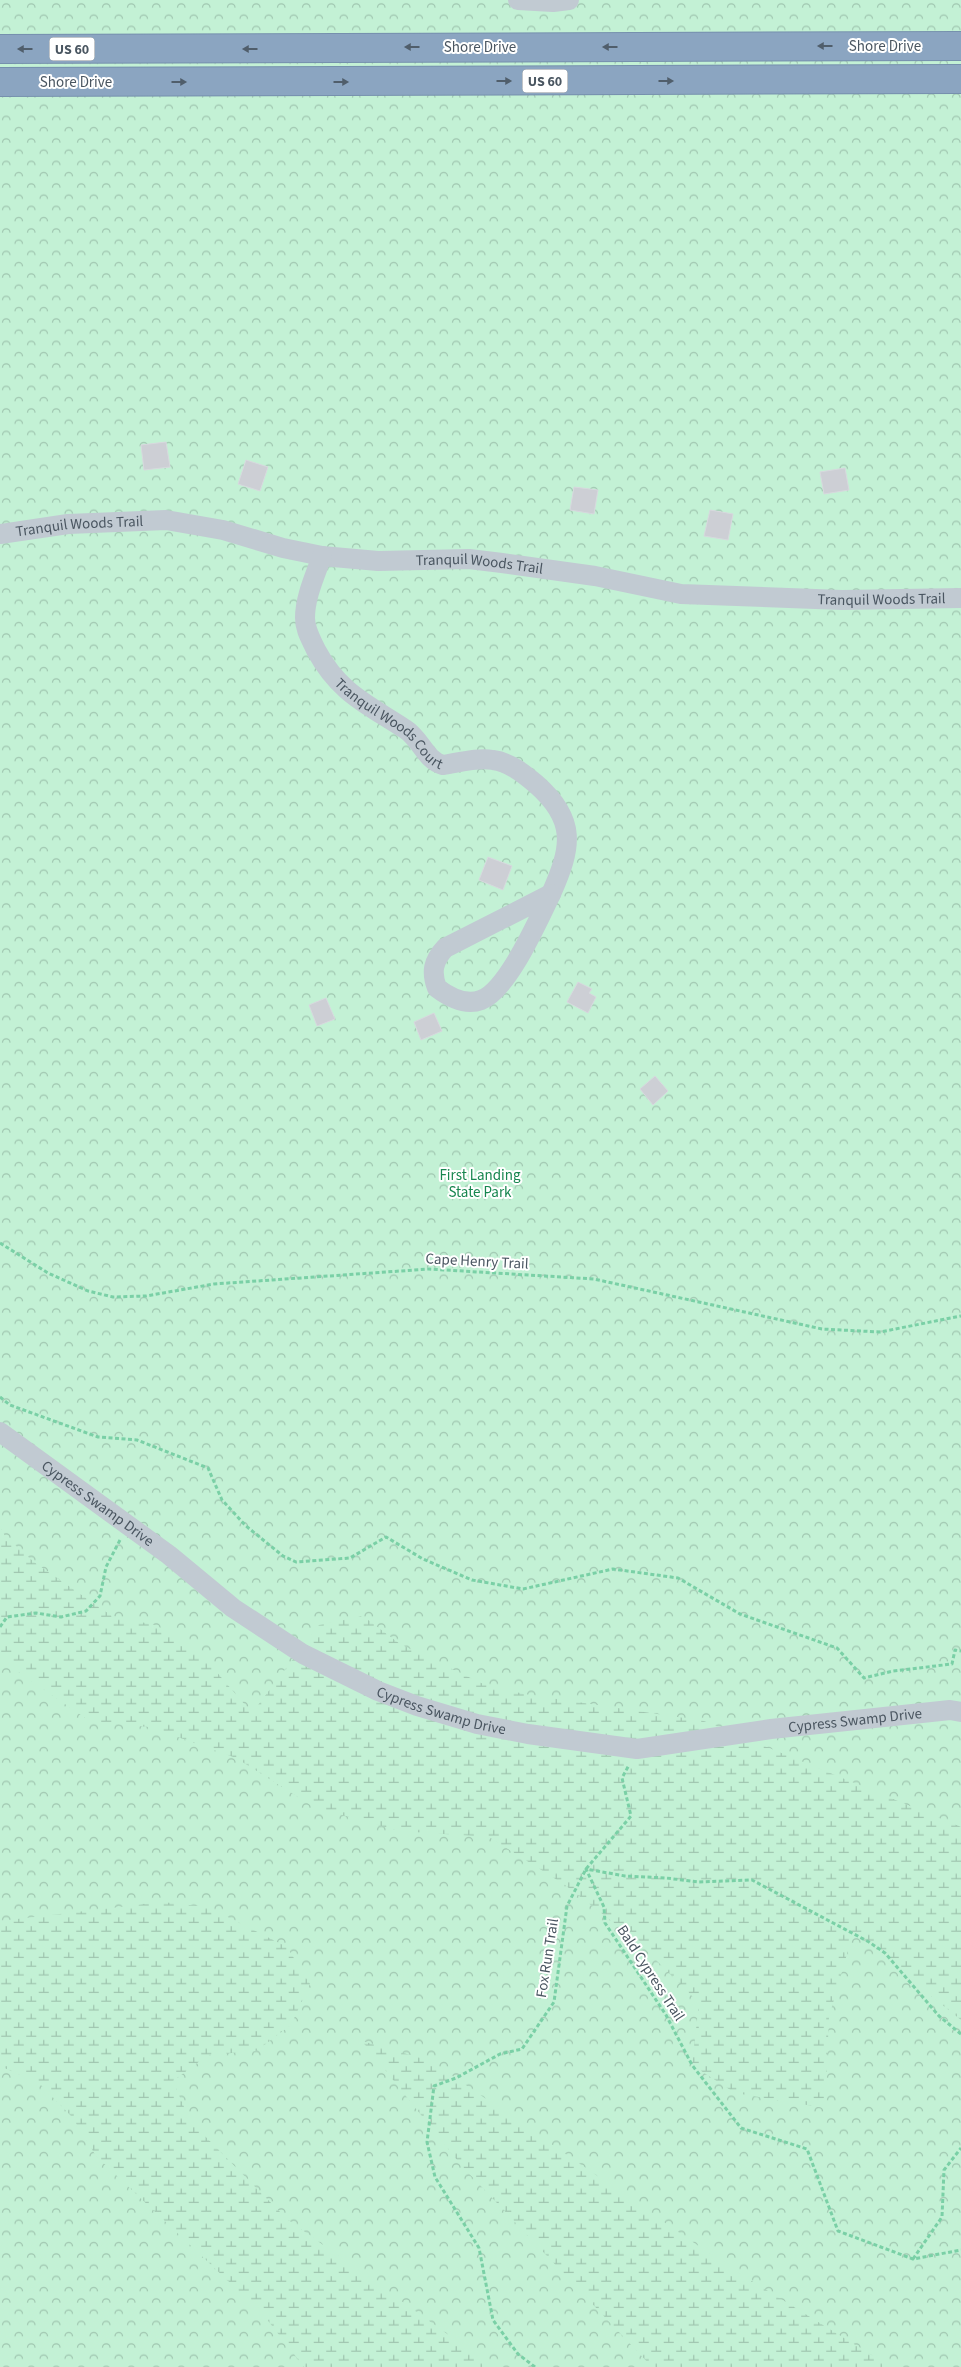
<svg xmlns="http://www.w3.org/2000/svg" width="961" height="2367" font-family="'Source Sans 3',sans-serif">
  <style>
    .forest { fill: url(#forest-crowns) }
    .wetland { fill: url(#wetland-marsh) }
    .building { fill: #cdcfd5; stroke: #d7d9de }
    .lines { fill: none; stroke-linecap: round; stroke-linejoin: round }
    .highway-casing { stroke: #7690ad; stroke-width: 30 }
    .path { stroke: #7ad0a6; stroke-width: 3; stroke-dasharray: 4 2.5; stroke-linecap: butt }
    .minor { stroke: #c1cad2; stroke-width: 20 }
    .highway { stroke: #8ba5c1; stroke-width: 28 }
    .oneway { fill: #505e6b }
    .labels { text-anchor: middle; stroke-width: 4; stroke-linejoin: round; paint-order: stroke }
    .shield { fill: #fff; stroke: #808990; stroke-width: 1 }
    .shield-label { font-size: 14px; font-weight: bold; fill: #4a5661 }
    .street-label { font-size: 15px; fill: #4a5661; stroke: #fff }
    .park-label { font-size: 15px; fill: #17864f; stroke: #fff }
  </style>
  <defs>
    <pattern id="forest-crowns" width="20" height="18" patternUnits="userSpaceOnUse" patternTransform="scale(1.25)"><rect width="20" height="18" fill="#c3f1d5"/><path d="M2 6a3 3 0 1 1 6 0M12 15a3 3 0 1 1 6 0" fill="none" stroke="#a0c6b0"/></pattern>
    <pattern id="wetland-marsh" width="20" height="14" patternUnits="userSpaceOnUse" patternTransform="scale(1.25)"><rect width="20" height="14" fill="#c3f1d5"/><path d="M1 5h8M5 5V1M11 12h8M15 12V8" fill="none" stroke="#a0c6b0"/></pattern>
  </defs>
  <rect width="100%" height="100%" fill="#f5f3f3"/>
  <path class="forest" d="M0,0H961V2367H0Z"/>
  <path class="wetland" d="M0,1527L5,1536L34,1562L112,1616L155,1625L195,1647L252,1713L319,1625L363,1616L400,1644L481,1683L524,1694L704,1721L961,1827V2020L853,1933L829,2017L825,2108L735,2093L692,2065L699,2003L636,1940L565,1885L489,1837L399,1831L314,1807L236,1758L150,1727L91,1722L17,1671L0,1654Z
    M162,1902L208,1907L287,1947L310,1984L291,2025L256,2051L208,2055L173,2081L190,2121L287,2219L471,2351L487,2367H304L262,2313L96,2156L72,2117L40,2084L0,2066V1921Z
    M362,2041L431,2061L729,2267L891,2367H652L461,2165Z"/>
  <path class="building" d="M166,442L170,467L144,470L141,445Z
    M246,460L268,467L260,491L238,484Z
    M845,468L849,490L824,494L820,472Z
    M574,487L598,490L594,514L570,510Z
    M710,510L733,514L728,540L704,536Z
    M488,857L512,866L503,890L479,880Z
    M578,982L592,989L589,993L596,997L588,1013L567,1002Z
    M326,998L335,1019L317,1026L309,1005Z
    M434,1013L442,1031L421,1040L414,1022Z
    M655,1076L668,1091L653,1105L640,1089Z"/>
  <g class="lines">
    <defs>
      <path id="highway" d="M0,49L961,46
        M0,82L961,79"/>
    </defs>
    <use href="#highway" class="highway-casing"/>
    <path class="path" d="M0,1243L48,1273L88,1291L113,1297L146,1296L214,1284L429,1269L594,1279L822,1329L880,1332L961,1316
      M0,1397L10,1405L98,1437L137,1440L208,1468L222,1500L246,1526L283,1556L296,1562L350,1558L386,1537L423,1559L472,1580L523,1589L613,1569L678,1578L740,1614L837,1648L864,1678L893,1671L952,1664L955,1650L961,1651
      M0,1627L7,1617L36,1613L61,1617L86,1611L100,1596L106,1567L120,1540
      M961,2034L939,2016L885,1953L869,1942L752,1880L699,1882L666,1878L625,1876L586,1869L604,1907L605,1923L666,2015L692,2065L741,2128L807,2149L838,2231L913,2259L961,2250
      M913,2259L942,2217L944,2170L961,2148
      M535,2367L518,2354L493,2320L479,2248L435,2177L427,2142L434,2086L456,2078L500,2054L522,2049L554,2002L567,1906L586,1869L631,1816L622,1778L629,1765"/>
    <g class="minor">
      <path d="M518,0L553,2L569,0"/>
      <path id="s1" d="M0,534L68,524L166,520L223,530L283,548L322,556L378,561L469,559L502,563L595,576L681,594L842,600L961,598"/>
      <path id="s2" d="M322,556C315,576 305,597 305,618C305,630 311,639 316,650C339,693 367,704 405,729C421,739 425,760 443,765C458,763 477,757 493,760C509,762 523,773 536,784C577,820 572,847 551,894"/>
      <path d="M551,894C538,920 508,990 481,1000C465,1006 449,997 437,988C431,972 433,961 445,948Z"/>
      <path id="s3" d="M0,1432L169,1555L233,1608L303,1654L378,1691L417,1706L477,1724L528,1734L637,1749L771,1729L950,1710L961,1712"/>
    </g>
    <use href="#highway" class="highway"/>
  </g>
  <defs><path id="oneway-solid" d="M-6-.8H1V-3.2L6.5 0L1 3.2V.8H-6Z" transform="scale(1.25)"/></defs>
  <g class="oneway">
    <use href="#oneway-solid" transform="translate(825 46) rotate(180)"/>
    <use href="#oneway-solid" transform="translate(412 47) rotate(180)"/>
    <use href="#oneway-solid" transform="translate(610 47) rotate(180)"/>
    <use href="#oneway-solid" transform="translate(25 49) rotate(180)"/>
    <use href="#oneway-solid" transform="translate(250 49) rotate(180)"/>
    <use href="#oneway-solid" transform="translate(504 81)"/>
    <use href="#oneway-solid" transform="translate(666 81)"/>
    <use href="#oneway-solid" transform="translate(179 82)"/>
    <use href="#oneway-solid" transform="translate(341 82)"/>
  </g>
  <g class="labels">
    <g class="shield">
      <rect x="49.5" y="37.5" width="45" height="23" rx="4"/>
      <rect x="522.5" y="69.5" width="45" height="23" rx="4"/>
    </g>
    <g class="shield-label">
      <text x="72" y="54">US 60</text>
      <text x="545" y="86">US 60</text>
    </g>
    <g class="street-label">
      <text x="885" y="51">Shore Drive</text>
      <text x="480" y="52">Shore Drive</text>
      <text x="76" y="87">Shore Drive</text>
      <text dy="5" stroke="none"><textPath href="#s1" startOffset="80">Tranquil Woods Trail</textPath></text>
      <text dy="5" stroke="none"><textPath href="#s1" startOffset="485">Tranquil Woods Trail</textPath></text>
      <text dy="5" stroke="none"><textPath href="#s1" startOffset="890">Tranquil Woods Trail</textPath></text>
      <text dy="5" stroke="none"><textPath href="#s2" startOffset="204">Tranquil Woods Court</textPath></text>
      <text transform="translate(477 1261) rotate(3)" y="5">Cape Henry Trail</text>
      <text dy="5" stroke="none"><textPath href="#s3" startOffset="121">Cypress Swamp Drive</textPath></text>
      <text dy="5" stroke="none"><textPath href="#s3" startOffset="526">Cypress Swamp Drive</textPath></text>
      <text dy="5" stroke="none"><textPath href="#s3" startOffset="946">Cypress Swamp Drive</textPath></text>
      <text transform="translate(547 1958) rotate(-81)" y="5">Fox Run Trail</text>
      <text transform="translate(651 1973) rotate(57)" y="5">Bald Cypress Trail</text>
    </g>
    <g class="park-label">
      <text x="480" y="1180">First Landing<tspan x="480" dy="17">State Park</tspan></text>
    </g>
  </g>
</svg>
